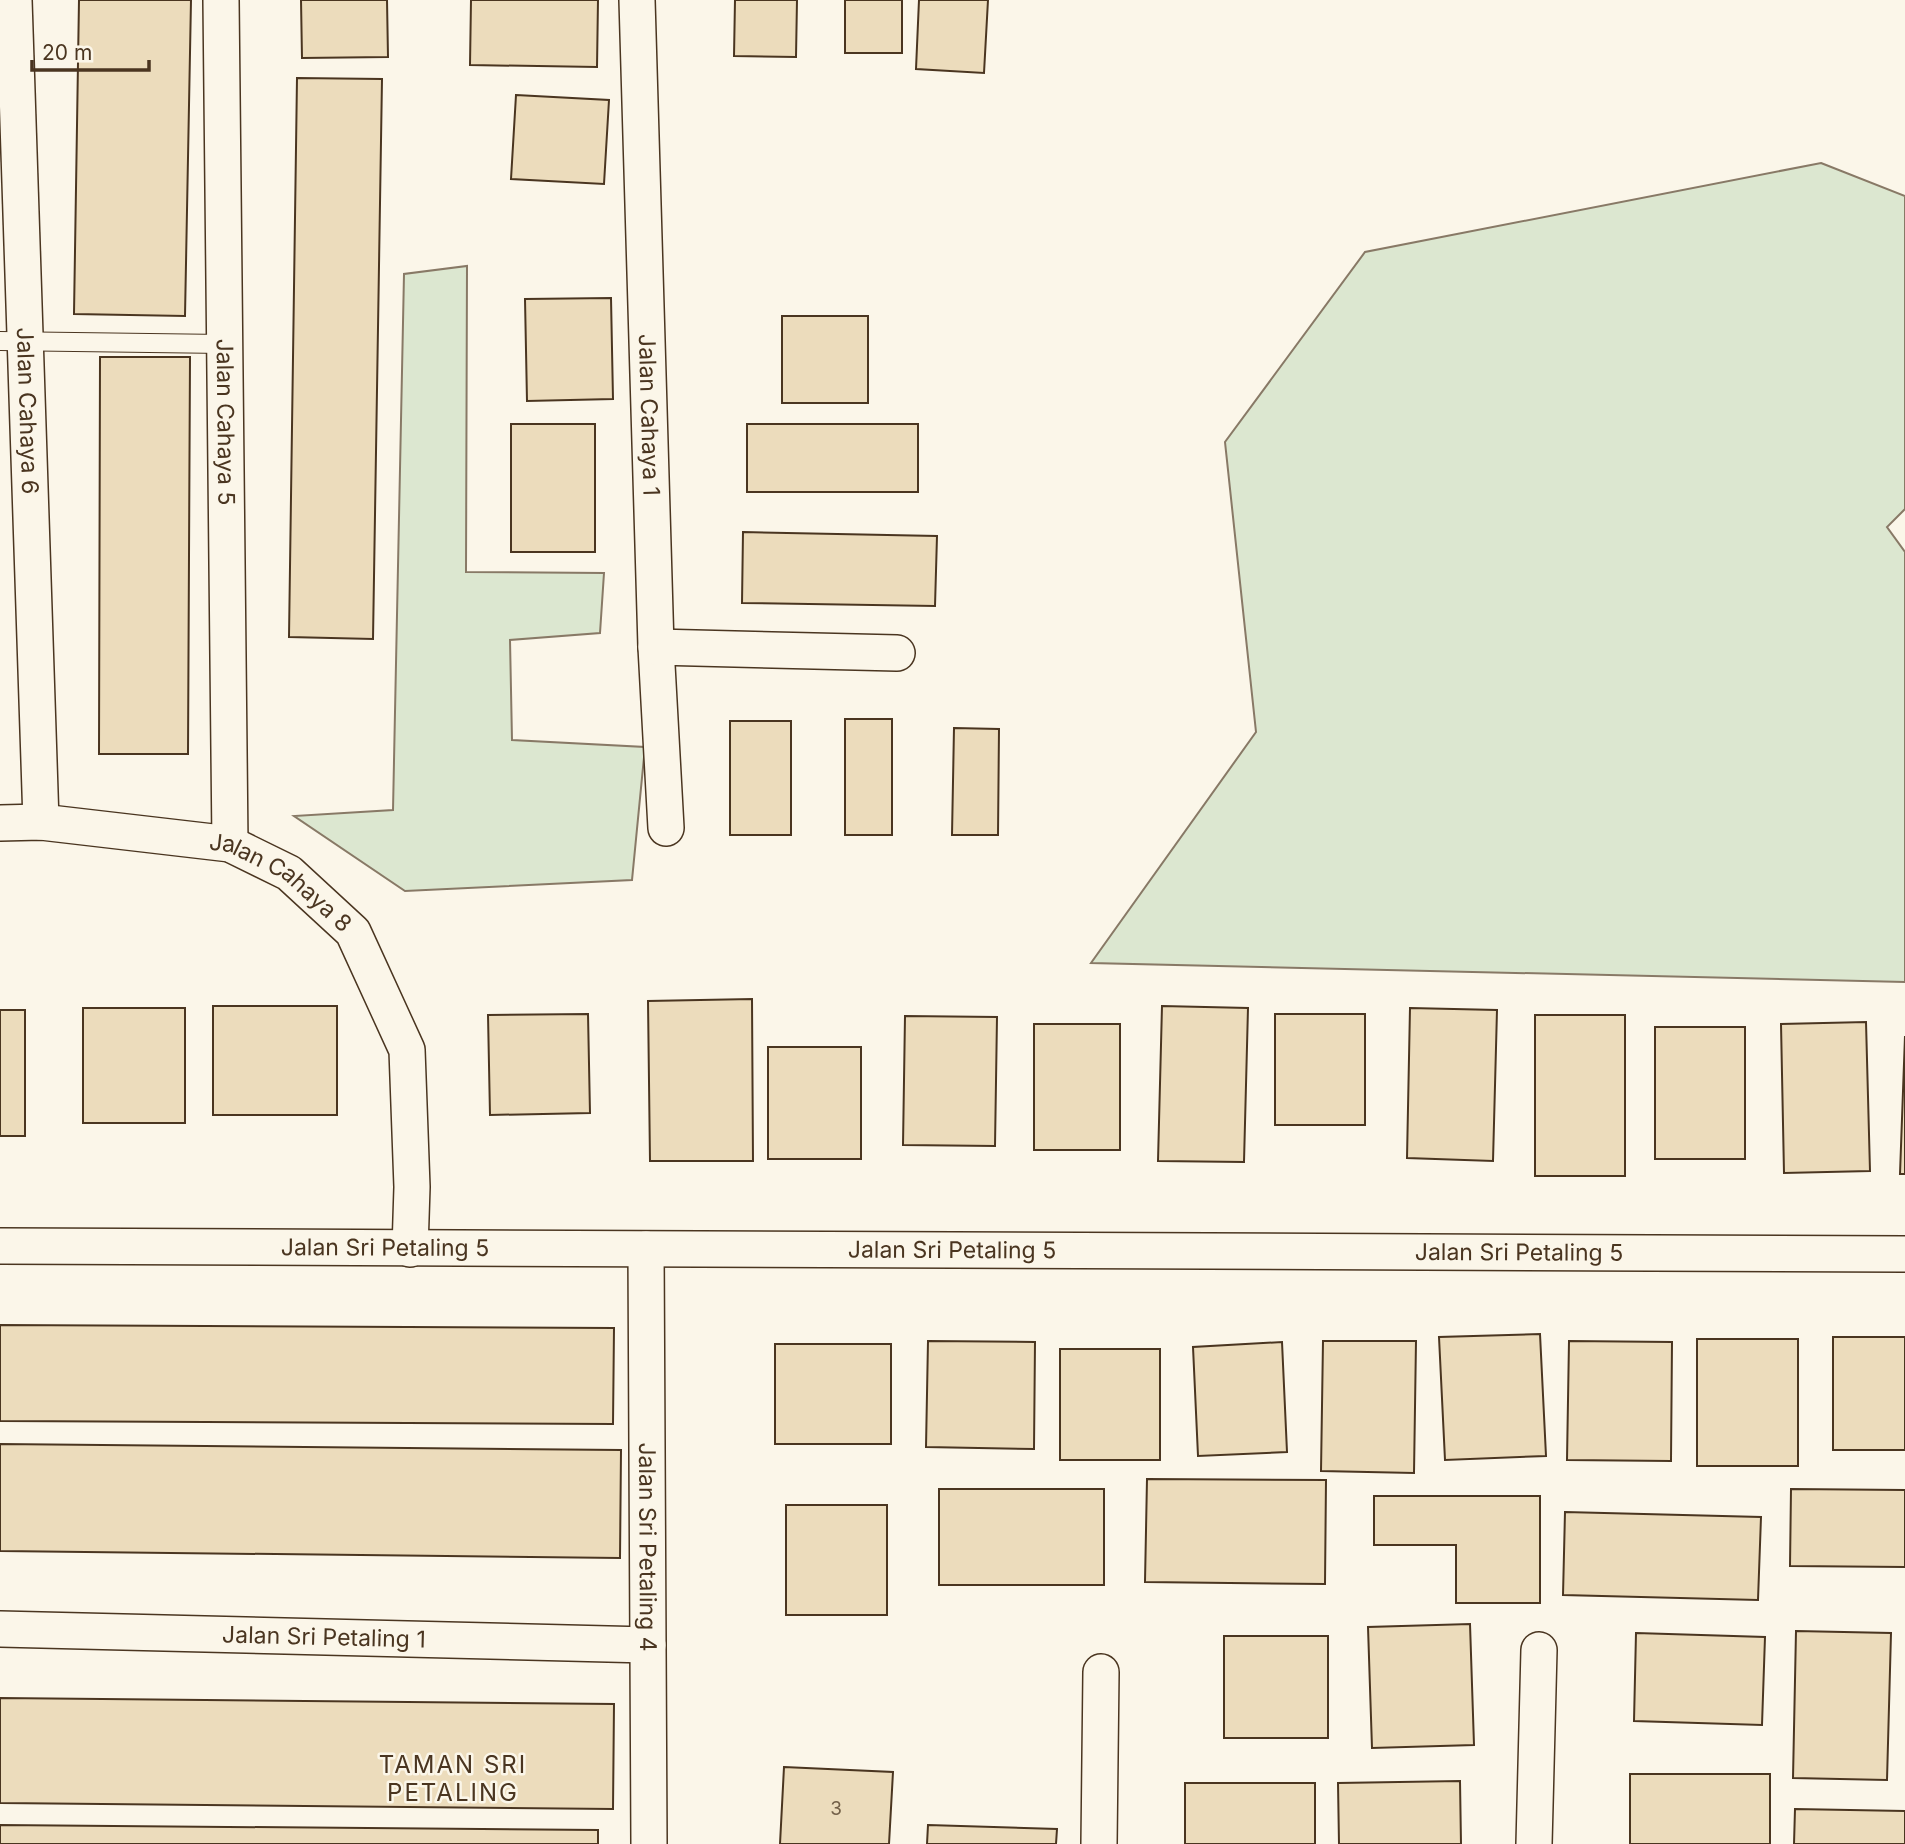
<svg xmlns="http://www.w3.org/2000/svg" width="1905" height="1844" font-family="Inter,sans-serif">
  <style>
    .green { fill: #dce7d0; stroke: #887966; stroke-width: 2 }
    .building { fill: #ecdcbc; stroke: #4a3520; stroke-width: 2 }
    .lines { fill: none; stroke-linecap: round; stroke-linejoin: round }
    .lane-casing { stroke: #4a3520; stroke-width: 20 }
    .street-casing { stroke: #4a3520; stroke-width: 38 }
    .lane { stroke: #fbf6e9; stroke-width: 18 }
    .street { stroke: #fbf6e9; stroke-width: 35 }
    .labels { text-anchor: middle; stroke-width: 5; stroke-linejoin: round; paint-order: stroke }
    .number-label { font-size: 19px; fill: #725f47 }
    .street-label { font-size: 23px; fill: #4a3520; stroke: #fbf6e9 }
    .neighbourhood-label { font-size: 24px; letter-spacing: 2px; fill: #4a3520; stroke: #fbf6e9 }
  </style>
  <rect width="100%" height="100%" fill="#fbf6e9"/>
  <path class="green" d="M1821,163L1905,196V509L1887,527L1905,552V982L1091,963L1256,732L1225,442L1365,252Z
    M467,266L466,572L604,573L600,633L510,640L512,740L645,747L632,880L405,891L294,816L393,810L404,274Z"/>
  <path class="building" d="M79,0H191L185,316L74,314Z
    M301,0H387L388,57L302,58Z
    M471,0H598L597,67L470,65Z
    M735,0H797L796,57L734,56Z
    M845,0H902V53H845Z
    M919,0H988L984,73L916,69Z
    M297,78L382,79L373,639L289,637Z
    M516,95L609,100L604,184L511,179Z
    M611,298L613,399L527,401L525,299Z
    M782,316H868V403H782Z
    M100,357H190L188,754H99Z
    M511,424H595V552H511Z
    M747,424H918V492H747Z
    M743,532L937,536L935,606L742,603Z
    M845,719H892V835H845Z
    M730,721H791V835H730Z
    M954,728L999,729L998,835H952Z
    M752,999L753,1161H650L648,1001Z
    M213,1006H337V1115H213Z
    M1162,1006L1248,1008L1244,1162L1158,1161Z
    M83,1008H185V1123H83Z
    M1410,1008L1497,1010L1493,1161L1407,1158Z
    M0,1010H25V1136H0Z
    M588,1014L590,1113L490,1115L488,1015Z
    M1275,1014H1365V1125H1275Z
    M1535,1015H1625V1176H1535Z
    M905,1016L997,1017L995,1146L903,1145Z
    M1866,1022L1870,1171L1784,1173L1781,1024Z
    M1034,1024H1120V1150H1034Z
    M1655,1027H1745V1159H1655Z
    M1905,1036V1174H1900Z
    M768,1047H861V1159H768Z
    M0,1325L614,1328L613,1424L0,1421Z
    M1540,1334L1546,1456L1445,1460L1439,1337Z
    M1833,1337H1905V1450H1833Z
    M1697,1339H1798V1466H1697Z
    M928,1341L1035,1342L1034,1449L926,1447Z
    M1323,1341H1416L1414,1473L1321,1471Z
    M1569,1341L1672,1342L1671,1461L1567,1460Z
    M1282,1342L1287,1452L1198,1456L1193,1347Z
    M775,1344H891V1444H775Z
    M1060,1349H1160V1460H1060Z
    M0,1444L621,1450L620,1558L0,1551Z
    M1147,1479L1326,1480L1325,1584L1145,1582Z
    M939,1489H1104V1585H939Z
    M1791,1489L1905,1490V1567L1790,1566Z
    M1374,1496H1540V1603H1456V1545H1374Z
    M786,1505H887V1615H786Z
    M1565,1512L1761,1517L1758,1600L1563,1595Z
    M1470,1624L1474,1745L1372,1748L1368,1627Z
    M1796,1631L1891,1633L1887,1780L1793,1778Z
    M1636,1633L1765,1637L1762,1725L1634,1721Z
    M1224,1636H1328V1738H1224Z
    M0,1698L614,1704L613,1809L0,1803Z
    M784,1767L893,1772L889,1844H780Z
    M1630,1774H1770V1844H1630Z
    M1460,1781L1461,1844H1339L1338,1783Z
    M1185,1783H1315V1844H1185Z
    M1795,1809L1905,1811V1844H1794Z
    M0,1825L598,1830V1844H0Z
    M928,1825L1057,1829L1056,1844H927Z"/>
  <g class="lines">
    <defs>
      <path id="lane" d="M0,341L224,344"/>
      <g id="street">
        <path id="s1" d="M14,0L41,822"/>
        <path id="s2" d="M221,0L230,844"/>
        <path id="s3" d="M637,0L656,647L666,828"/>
        <path d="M656,647L897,653"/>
        <path id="s4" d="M0,823L41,822L230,844L289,873L353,932L407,1050L412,1187L410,1249"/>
        <path id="s5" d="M0,1246L1905,1254"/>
        <path id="s6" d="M646,1249L649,1844"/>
        <path id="s7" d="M0,1629L648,1645"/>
        <path d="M1099,1844L1101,1672"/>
        <path d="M1534,1844L1539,1650"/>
      </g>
    </defs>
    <use href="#lane" class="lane-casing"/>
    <use href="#street" class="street-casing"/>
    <use href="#lane" class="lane"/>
    <use href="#street" class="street"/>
  </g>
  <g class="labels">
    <g class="number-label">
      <text x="836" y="1815">3</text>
    </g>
    <g class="street-label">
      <text dy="8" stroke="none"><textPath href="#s1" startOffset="411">Jalan Cahaya 6</textPath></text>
      <text dy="8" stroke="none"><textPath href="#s3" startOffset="415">Jalan Cahaya 1</textPath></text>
      <text dy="8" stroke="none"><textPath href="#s2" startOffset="422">Jalan Cahaya 5</textPath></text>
      <text dy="8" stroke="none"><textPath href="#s4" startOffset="294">Jalan Cahaya 8</textPath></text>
      <text dy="8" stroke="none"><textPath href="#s5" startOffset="385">Jalan Sri Petaling 5</textPath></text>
      <text dy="8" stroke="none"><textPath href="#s5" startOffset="952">Jalan Sri Petaling 5</textPath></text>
      <text dy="8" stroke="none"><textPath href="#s5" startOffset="1519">Jalan Sri Petaling 5</textPath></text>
      <text dy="8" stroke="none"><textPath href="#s6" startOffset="298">Jalan Sri Petaling 4</textPath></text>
      <text dy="8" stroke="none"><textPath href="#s7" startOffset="324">Jalan Sri Petaling 1</textPath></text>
    </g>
    <g class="neighbourhood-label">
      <text x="453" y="1773">TAMAN SRI<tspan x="453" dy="28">PETALING</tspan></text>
    </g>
  </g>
  <path d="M32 60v10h117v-10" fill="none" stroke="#4a3520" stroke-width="3.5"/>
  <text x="42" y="60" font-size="21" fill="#4a3520" stroke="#fbf6e9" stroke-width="5" paint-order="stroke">20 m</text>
</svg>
